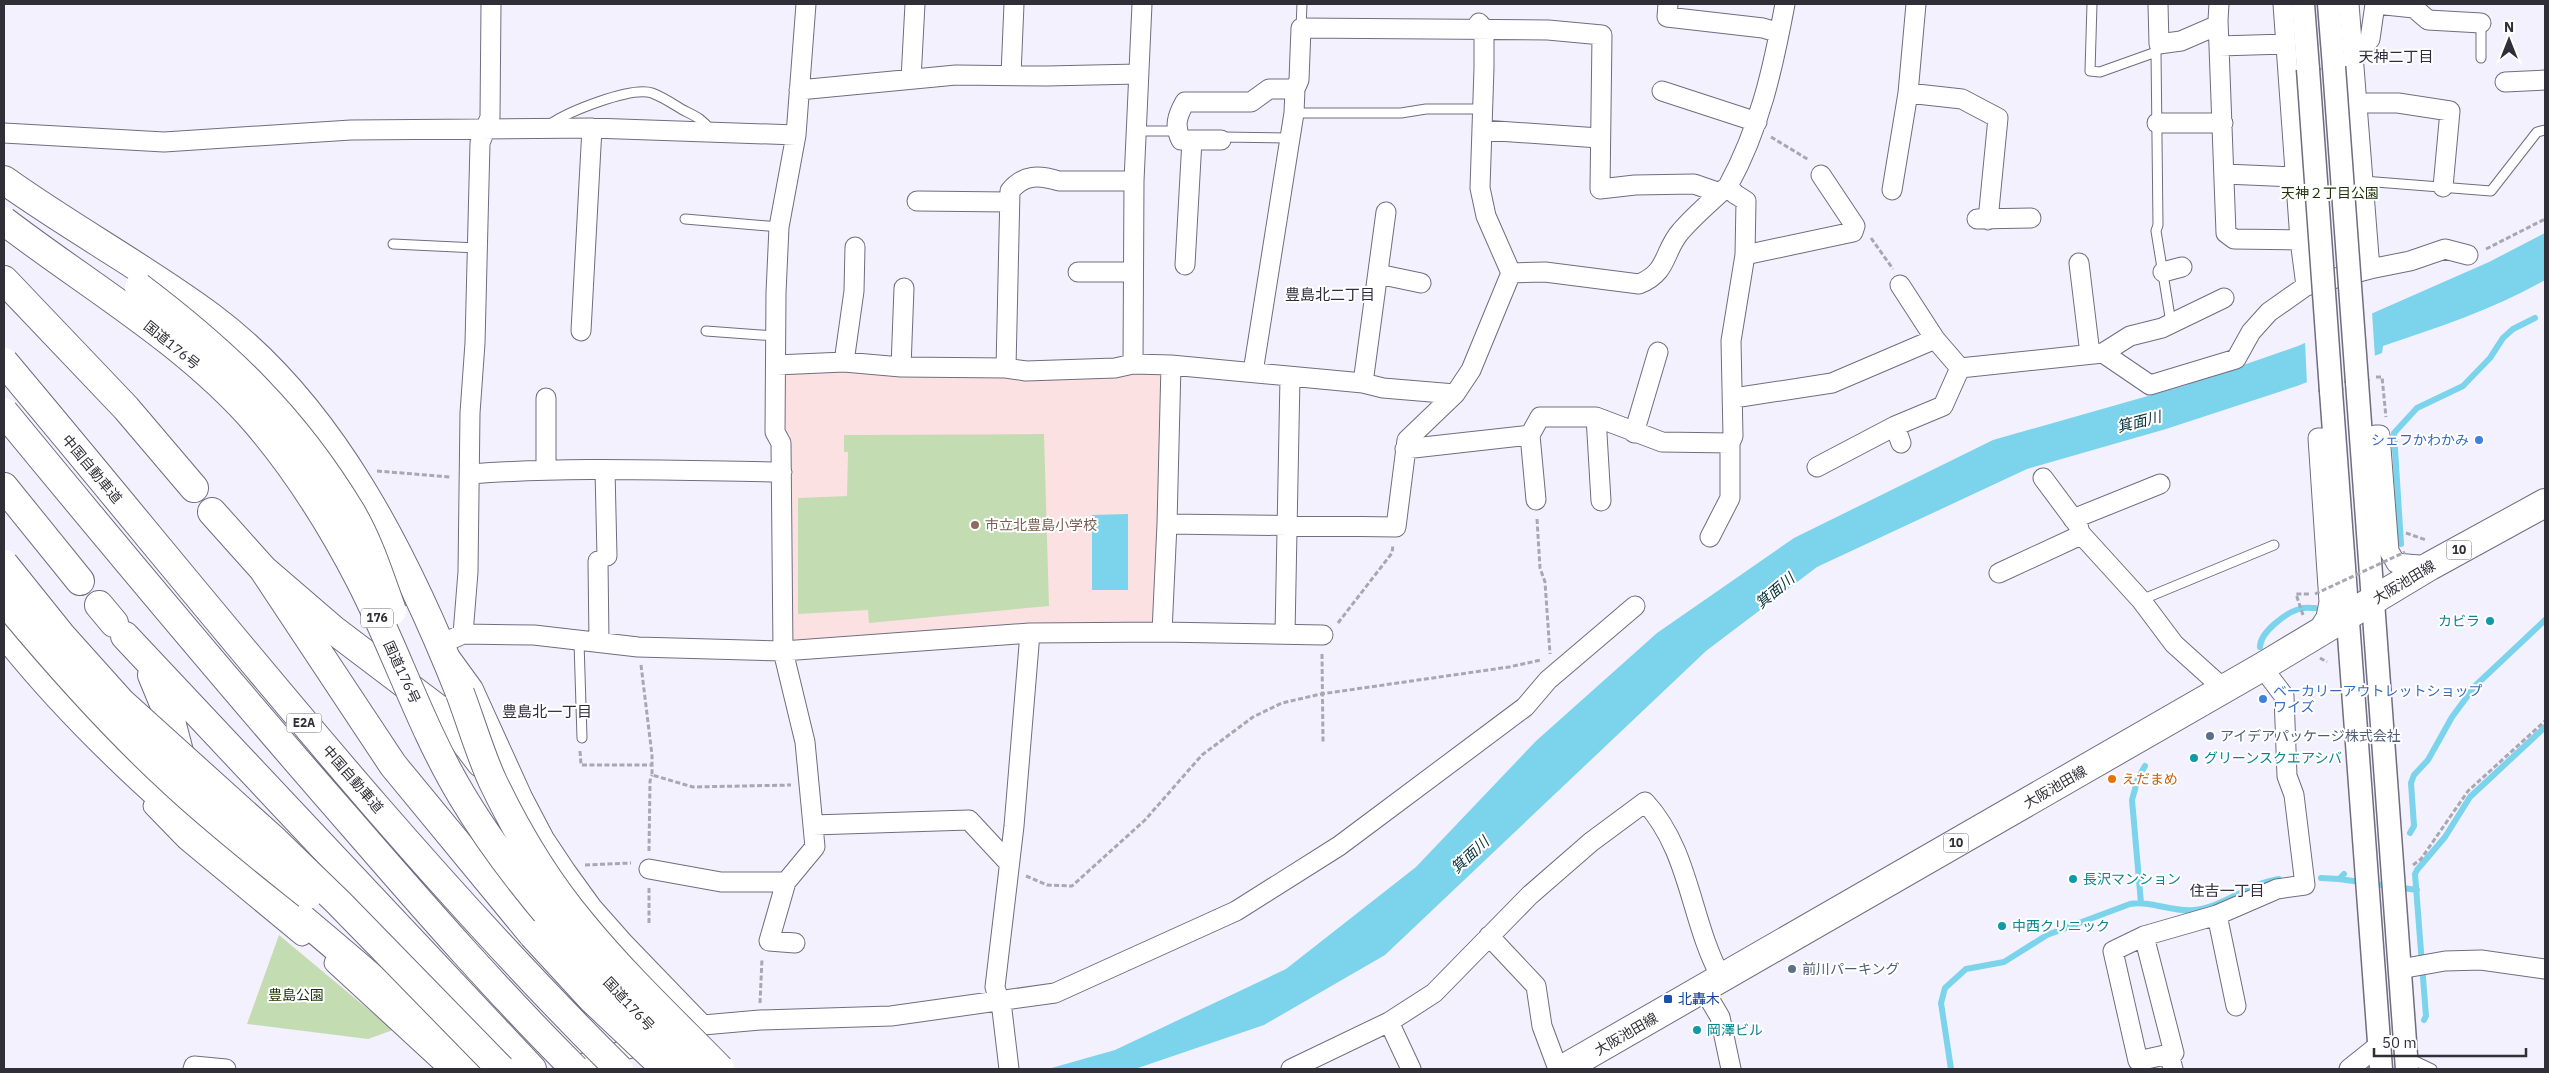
<svg xmlns="http://www.w3.org/2000/svg" width="2549" height="1073" font-family="'IBM Plex Sans','Noto Sans JP',sans-serif">
  <style>
    .education { fill: #fce1e3 }
    .green { fill: #c4dcb2 }
    .water { fill: #7bd3ec }
    .pier { fill: #f4f1fe }
    .lines { fill: none; stroke-linecap: round; stroke-linejoin: round }
    .stream { stroke: #7bd3ec; stroke-width: 6 }
    .service-casing { stroke: #716c7f; stroke-width: 11 }
    .minor-casing { stroke: #716c7f; stroke-width: 21 }
    .tertiary-casing { stroke: #716c7f; stroke-width: 25 }
    .primary-casing { stroke: #716c7f; stroke-width: 30 }
    .trunk-casing { stroke: #716c7f; stroke-width: 30 }
    .motorway-casing { stroke: #716c7f; stroke-width: 30 }
    .path { stroke: #a9a7b2; stroke-width: 3; stroke-dasharray: 5 2.5; stroke-linecap: butt }
    .service { stroke: #fff; stroke-width: 9 }
    .minor { stroke: #fff; stroke-width: 19 }
    .tertiary { stroke: #fff; stroke-width: 22 }
    .primary { stroke: #fff; stroke-width: 28 }
    .trunk { stroke: #fff; stroke-width: 28 }
    .motorway { stroke: #fff; stroke-width: 28 }
    .tertiary-bridge-casing { stroke: #716c7f; stroke-width: 25; stroke-linecap: butt }
    .trunk-bridge-casing { stroke: #716c7f; stroke-width: 30; stroke-linecap: butt }
    .motorway-bridge-casing { stroke: #716c7f; stroke-width: 30; stroke-linecap: butt }
    .path-bridge { stroke: #a9a7b2; stroke-width: 3; stroke-dasharray: 5 2.5; stroke-linecap: butt }
    .tertiary-bridge { stroke: #fff; stroke-width: 22 }
    .trunk-bridge { stroke: #fff; stroke-width: 28 }
    .motorway-bridge { stroke: #fff; stroke-width: 28 }
    .shop-dot { fill: #3f7fe0; stroke: #fff; stroke-width: 2 }
    .education-dot { fill: #8d6e63; stroke: #fff; stroke-width: 2 }
    .culture-dot { fill: #0f9aa8; stroke: #fff; stroke-width: 2 }
    .service-dot { fill: #5c6f8a; stroke: #fff; stroke-width: 2 }
    .food-dot { fill: #e8710a; stroke: #fff; stroke-width: 2 }
    .transit-dot { fill: #1a4fb4; stroke: #fff; stroke-width: 2 }
    .labels { text-anchor: middle; stroke-width: 4; stroke-linejoin: round; paint-order: stroke }
    .shield { fill: #fff; stroke: #6e6d72; stroke-width: 1 }
    .shield-label { font-size: 12px; font-weight: bold; fill: #302e36 }
    .park-label { font-size: 14px; fill: #1e3408; stroke: #fff }
    .street-label { font-size: 14px; fill: #302e36; stroke: #fff }
    .shop-label { font-size: 14px; fill: #366cbe; stroke: #fff; text-anchor: end }
    .education-label { font-size: 14px; fill: #785e54; stroke: #fff; text-anchor: start }
    .culture-label { font-size: 14px; fill: #0d838f; stroke: #fff; text-anchor: start }
    .service-label { font-size: 14px; fill: #4e5e75; stroke: #fff; text-anchor: start }
    .food-label { font-size: 14px; fill: #c56008; stroke: #fff; text-anchor: start }
    .transit-label { font-size: 14px; fill: #164399; stroke: #fff; text-anchor: start }
    .neighbourhood-label { font-size: 15px; fill: #302c3c; stroke: #fff }
    .water-label { font-size: 15px; font-style: italic; fill: #08343e; stroke: #fff }
  </style>
  <rect width="100%" height="100%" fill="#f4f1fe"/>
  <path class="education" d="M794,371L1158,372L1165,379L1154,623L799,643L789,636L790,435L782,429V377Z"/>
  <path class="green" d="M1044,434L1049,606L869,623L868,610L798,614V498L847,496L848,452H844V435Z
    M279,935L393,1030L368,1039L247,1024Z"/>
  <path class="water" d="M2545,233V280C2494,309 2439,327 2383,346L2382,353L2297,386L2166,429L2027,469L1817,567L1706,651L1385,955L1264,1025L1135,1069H1048L1115,1050L1286,969L1416,867L1536,741L1657,633L1794,538L1993,440L2183,386L2298,346L2489,262Z
    M1128,514V590H1092V515Z"/>
  <path class="pier" d="M2372,312L2375,358L2307,385L2305,341Z"/>
  <g class="lines">
    <path class="stream" d="M2401,544L2394,433L2417,408L2463,386L2490,358L2503,338L2513,329L2535,318
      M2260,647C2260,632 2286,613 2299,609C2304,607 2310,608 2315,608
      M2410,833L2414,826L2411,783L2414,775L2428,760L2452,717L2475,686L2545,620
      M2321,878L2339,879L2344,874
      M2339,879L2417,890
      M2141,903L2132,800L2138,778L2145,766
      M2424,1020L2426,1016L2415,874L2417,870L2445,837L2470,797L2545,727
      M1951,1069L1941,1003L1945,988L1966,969L2004,962L2047,935L2130,904C2151,900 2173,913 2195,910C2225,906 2250,883 2279,879"/>
    <defs>
      <path id="service" d="M2092,4L2090,71L2100,72L2156,52L2158,47
        M1301,28L1302,4
        M2156,52L2158,225L2156,231L2171,323
        M2481,58V23
        M1294,113H1401L1426,109H1483
        M549,125C567,112 631,86 652,93C663,97 673,104 683,110C695,116 703,119 710,130
        M1136,131H1177
        M1221,140L1223,137L1289,138
        M2363,181L2491,191L2537,132L2545,130
        M685,219L779,227
        M393,244L477,248
        M706,331L776,336
        M2141,600L2274,545
        M579,642L582,738
        M2409,1058L2432,1069"/>
      <path id="minor" d="M1668,4L1667,17L1763,28L1779,33
        M2158,4L2159,44L2181,41L2218,25
        M2219,4L2218,20L2226,233L2234,239L2300,240
        M2283,4L2300,240L2306,286
        M2349,4L2370,269
        M2376,4L2414,8L2428,20L2481,23
        M2219,46L2286,44
        M2354,59L2370,39L2375,4
        M1011,75L1014,4
        M911,79L915,4
        M2505,82L2545,80
        M799,90L956,75L1047,76L1138,74
        M1662,91L1757,122
        M1908,93L1962,99L1998,118L1988,220
        M2357,103H2398L2450,111L2443,187
        M2157,123H2223
        M1483,130L1599,138
        M4,133L164,142L351,130L592,128L796,135
        M1221,140H1181C1174,126 1177,116 1185,102H1251L1269,89H1295
        M2225,174L2296,177
        M1892,190L1908,93L1916,4
        M917,201L1008,202
        M1977,219L2031,218
        M1745,255L1853,232L1855,226L1821,175
        M2079,263L2090,354
        M1185,265L1192,140
        M1078,272H1133
        M2163,272L2182,267
        M1511,273L1545,272L1639,284C1669,272 1663,251 1681,231C1693,217 1707,205 1720,193
        M1378,274L1421,283
        M1900,285L1935,339
        M581,331L592,128
        M2103,353L2130,336L2162,328L2224,298
        M844,362L854,291L855,247
        M1133,364L1134,181L1142,4
        M776,365L844,362L901,367L1006,368L1026,371L1115,368L1133,364L1171,365L1363,383L1383,388L1455,394
        M901,367L904,288
        M1006,368L1010,191C1024,174 1039,175 1059,181H1134
        M1253,372L1294,113L1295,89L1299,80L1301,28L1548,30L1602,35L1600,189L1635,185L1694,184L1720,193L1728,186
        M1363,383L1386,212
        M546,398V470
        M1734,398L1832,383L1935,339L1960,368L2103,353L2150,385L2236,359L2251,332L2269,312L2306,286L2370,269L2410,261L2445,249L2468,255
        M1596,417L1601,501
        M1895,426L1901,443
        M1634,433L1658,352
        M1530,435L1536,500
        M2375,435H2380L2389,551L2396,563L2430,566
        M1405,449L1530,435L1540,417H1596L1662,442L1730,443L1733,436L1731,341L1745,255L1746,201L1735,194L1728,186C1760,128 1773,68 1785,4
        M1817,467L1895,426L1943,406L1960,368
        M605,470L607,556
        M471,474C575,466 678,471 782,472
        M2043,478L2078,525L2080,533L2141,600L2174,644L2224,689
        M2073,519L2160,484
        M1167,524L1396,527L1407,440L1455,394L1471,370L1511,273L1486,216L1480,188L1484,68V29L1479,23
        M1710,537L1730,498V443
        M598,561L599,642
        M1999,573L2081,535
        M1162,632L1167,524L1171,365
        M2316,633L2326,617L2329,602L2318,438H2322
        M463,634L468,572L470,413L475,343L480,143L490,117L491,4
        M1285,634L1290,377
        M153,806L186,840L302,936
        M813,825L969,820L1008,862
        M649,869L721,882H786
        M2217,915L2236,1006
        M1489,936L1536,986L1542,1026L1558,1069
        M2144,936L2174,1053L2169,1054L2173,1069
        M795,943L769,941L786,882L815,847L805,742L783,651L781,443L775,432L776,293L779,227L796,135L806,4
        M334,963L449,1069
        M2400,969L2445,961L2481,960L2545,969
        M1704,990L1720,1017L1731,1069
        M703,1025L623,942L592,907L566,871L544,838L523,798L473,688L441,644L463,634L534,635L638,647L783,651L1030,633L1162,632L1323,635
        M691,1029L703,1025L760,1020L891,1016L1055,993L1236,911L1339,846L1525,707L1548,680L1635,606
        M2169,1054L2138,1061L2113,951L2144,936L2217,915L2277,889L2305,885L2294,795L2287,776L2284,696L2262,667
        M193,1069L194,1066L226,1069
        M565,1069L650,1042
        M1009,1069L1002,1010L995,987L1014,826L1030,633
        M1291,1069L1389,1022
        M1411,1069L1389,1022L1434,993L1530,895L1591,842L1645,802C1691,852 1690,922 1722,979
        M2349,1069L2379,1045"/>
      <path id="tertiary" d="M2303,4L2308,69
        M2329,4L2334,67
        M2357,382L2407,1069
        M2331,391L2381,1069"/>
      <path id="primary" d="M1563,1069L2262,667L2430,566L2545,503"/>
      <path id="trunk" d="M4,180C71,228 145,268 211,317C332,407 406,557 460,693
        M4,632C137,801 319,920 472,1069"/>
      <path id="motorway" d="M4,280L126,408L194,488
        M4,487L80,581
        M212,512L263,569L335,631L442,712L481,763
        M263,569L393,765L533,935
        M99,605L114,623
        M125,636L532,1069
        M152,675L171,721L189,790L213,842"/>
    </defs>
    <use href="#service" class="service-casing"/>
    <use href="#minor" class="minor-casing"/>
    <use href="#tertiary" class="tertiary-casing"/>
    <use href="#primary" class="primary-casing"/>
    <use href="#trunk" class="trunk-casing"/>
    <use href="#motorway" class="motorway-casing"/>
    <path class="path" d="M1771,137L1809,160
      M1871,238L1893,269
      M2486,249L2545,219
      M2376,377H2382L2386,417
      M377,471L450,477
      M1537,519L1540,568L1545,582L1550,654
      M2406,533L2426,540
      M2303,615L2296,594H2310
      M1338,623L1392,553L1393,545
      M1322,654L1323,742
      M2320,658L2327,662
      M641,665L652,755V775L693,787L791,785
      M580,751L581,765H652
      M649,851L650,781L652,775
      M585,865L631,863
      M2413,865L2421,859L2468,791L2545,721
      M1026,876L1047,885L1072,886L1145,820L1202,755L1253,717L1282,703L1321,694L1509,667L1541,660
      M649,888V925
      M760,1003L762,959"/>
    <use href="#service" class="service"/>
    <use href="#minor" class="minor"/>
    <use href="#tertiary" class="tertiary"/>
    <use href="#primary" class="primary"/>
    <use href="#trunk" class="trunk"/>
    <use href="#motorway" class="motorway"/>
    <defs>
      <path id="tertiary-bridge" d="M2334,67L2357,382
        M2308,69L2331,391"/>
      <path id="trunk-bridge" d="M4,221C89,286 185,341 256,422C297,470 331,524 360,580C396,650 421,728 462,796C523,898 609,983 690,1069
        M139,287C226,353 294,417 351,512C369,542 380,578 392,611
        M4,564L61,635L122,703L275,841L339,903L501,1069
        M4,600C57,664 113,727 174,783C217,823 263,859 308,895
        M460,693C471,722 480,754 493,782C517,832 548,884 584,926C626,977 674,1022 720,1069"/>
      <path id="motorway-bridge" d="M4,362C205,601 398,849 619,1069
        M4,412C120,553 237,693 357,830C428,912 499,993 575,1069
        M533,935L592,999L666,1069"/>
    </defs>
    <use href="#tertiary-bridge" class="tertiary-bridge-casing"/>
    <use href="#trunk-bridge" class="trunk-bridge-casing"/>
    <use href="#motorway-bridge" class="motorway-bridge-casing"/>
    <path class="path-bridge" d="M2315,594L2405,552"/>
    <use href="#tertiary-bridge" class="tertiary-bridge"/>
    <use href="#trunk-bridge" class="trunk-bridge"/>
    <use href="#motorway-bridge" class="motorway-bridge"/>
  </g>
  <g class="shop-dot">
    <circle cx="2479" cy="440" r="5"/>
    <circle cx="2263" cy="699" r="5"/>
  </g>
  <circle class="education-dot" cx="975" cy="525" r="5"/>
  <g class="culture-dot">
    <circle cx="2490" cy="621" r="5"/>
    <circle cx="2194" cy="758" r="5"/>
    <circle cx="2073" cy="879" r="5"/>
    <circle cx="2002" cy="926" r="5"/>
    <circle cx="1697" cy="1030" r="5"/>
  </g>
  <g class="service-dot">
    <circle cx="2210" cy="736" r="5"/>
    <circle cx="1792" cy="969" r="5"/>
  </g>
  <circle class="food-dot" cx="2112" cy="779" r="5"/>
  <rect class="transit-dot" x="1663" y="994" width="10" height="10" rx="2.5"/>
  <g class="labels">
    <g class="shield">
      <rect x="2446.5" y="540.5" width="25" height="19" rx="4"/>
      <rect x="361" y="608.5" width="32" height="19" rx="4"/>
      <rect x="286.5" y="713.5" width="35" height="19" rx="4"/>
      <rect x="1943.5" y="833.5" width="25" height="19" rx="4"/>
    </g>
    <g class="shield-label">
      <text x="2459" y="554">10</text>
      <text x="377" y="622">176</text>
      <text x="304" y="727">E2A</text>
      <text x="1956" y="847">10</text>
    </g>
    <g class="park-label">
      <text x="2330" y="198">天神２丁目公園</text>
      <text x="296" y="1000">豊島公園</text>
    </g>
    <g class="street-label">
      <text transform="translate(172 345) rotate(39)" y="5">国道176号</text>
      <text transform="translate(92 469) rotate(50)" y="5">中国自動車道</text>
      <text transform="translate(2404 582) rotate(-31)" y="5">大阪池田線</text>
      <text transform="translate(402 672) rotate(65)" y="5">国道176号</text>
      <text transform="translate(353 779) rotate(49)" y="5">中国自動車道</text>
      <text transform="translate(2055 787) rotate(-30)" y="5">大阪池田線</text>
      <text transform="translate(629 1004) rotate(47)" y="5">国道176号</text>
      <text transform="translate(1626 1034) rotate(-30)" y="5">大阪池田線</text>
    </g>
    <g class="shop-label">
      <text x="2469" y="445">シェフかわかみ</text>
      <text x="2273" y="696" text-anchor="start">ベーカリーアウトレットショップ<tspan x="2273" dy="16">ワイズ</tspan></text>
    </g>
    <g class="education-label">
      <text x="985" y="530">市立北豊島小学校</text>
    </g>
    <g class="culture-label">
      <text x="2480" y="626" text-anchor="end">カビラ</text>
      <text x="2204" y="763">グリーンスクエアシバ</text>
      <text x="2083" y="884">長沢マンション</text>
      <text x="2012" y="931">中西クリニック</text>
      <text x="1707" y="1035">岡澤ビル</text>
    </g>
    <g class="service-label">
      <text x="2220" y="741">アイデアパッケージ株式会社</text>
      <text x="1802" y="974">前川パーキング</text>
    </g>
    <g class="food-label">
      <text x="2122" y="784">えだまめ</text>
    </g>
    <g class="transit-label">
      <text x="1678" y="1004">北轟木</text>
    </g>
    <g class="neighbourhood-label">
      <text x="2396" y="62">天神二丁目</text>
      <text x="1330" y="300">豊島北二丁目</text>
      <text x="547" y="717">豊島北一丁目</text>
      <text x="2227" y="896">住吉一丁目</text>
    </g>
    <g class="water-label">
      <text transform="translate(2139 422) rotate(-14)" y="5">箕面川</text>
      <text transform="translate(1775 591) rotate(-40)" y="5">箕面川</text>
      <text transform="translate(1470 855) rotate(-43)" y="5">箕面川</text>
    </g>
  </g>
  <rect width="2549" height="1073" fill="none" stroke="#302e36" stroke-width="10"/>
  <g transform="translate(2509 40)" stroke="#ffffff" stroke-width="4" paint-order="stroke">
  <path d="M0-4L9 19L0 12L-9 19Z" fill="#302e36"/>
  <text y="-8" font-size="14" font-weight="bold" text-anchor="middle" fill="#302e36">N</text>
  </g>
  <path d="M2374 1048v8h152v-8" fill="none" stroke="#302e36" stroke-width="2.5"/>
  <text x="2382" y="1048" font-size="15" fill="#302e36" stroke="#ffffff" stroke-width="4" paint-order="stroke">50 m</text>
</svg>
